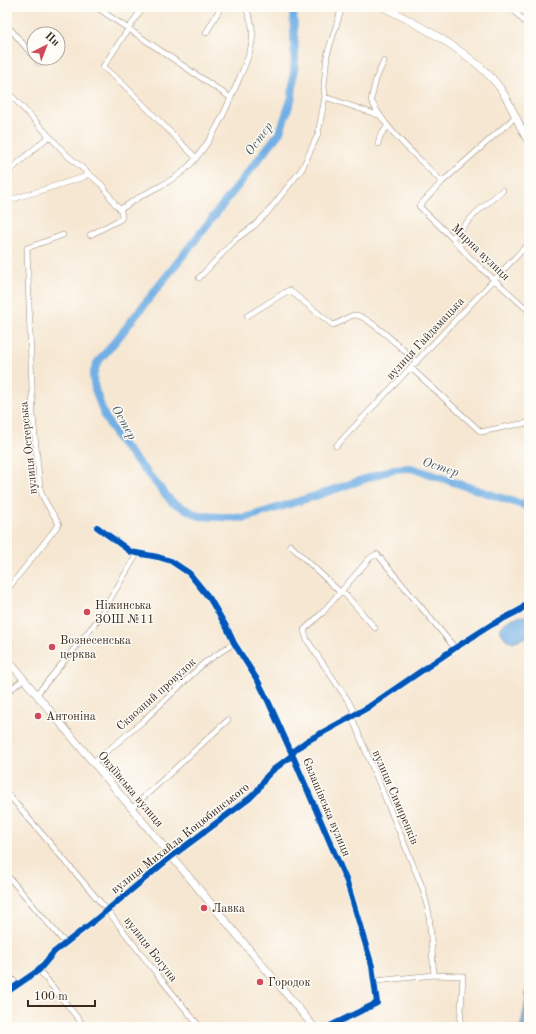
<svg xmlns="http://www.w3.org/2000/svg" width="536" height="1034" font-family="'Old Standard TT',serif">
  <style>
    .water { fill: #71afe4; stroke: #566c81 }
    .lines { fill: none; stroke-linecap: round; stroke-linejoin: round }
    .river { stroke: #71afe4; stroke-width: 8 }
    .street-casing { stroke: #988878; stroke-width: 6 }
    .secondary-casing { stroke: #988878; stroke-width: 8 }
    .street { stroke: #fff; stroke-width: 5 }
    .secondary { stroke: #fff; stroke-width: 7 }
    .cycleway-casing { stroke: #fdfcf7; stroke-width: 8 }
    .cycleway { stroke: #0057b8; stroke-width: 6 }
    .poi-dot { fill: #d1495b; stroke: #fdfcf7; stroke-width: 1.5 }
    .labels { text-anchor: middle; stroke-width: 3; stroke-linejoin: round; paint-order: stroke }
    .street-label { font-size: 12px; fill: #3b2a1e; stroke: #fdfcf7 }
    .poi-label { font-size: 12px; fill: #3b2a1e; stroke: #fdfcf7; text-anchor: start }
    .water-label { font-size: 13px; font-style: italic; fill: #4e5963; stroke: #fdfcf7 }
  </style>
  <rect width="100%" height="100%" fill="#fdfcf7"/>
  <filter id="ink" filterUnits="userSpaceOnUse"><feTurbulence type="fractalNoise" baseFrequency=".025" numOctaves="2"/><feDisplacementMap in="SourceGraphic" scale="8" xChannelSelector="R" yChannelSelector="G"/><feConvolveMatrix kernelMatrix="1 2 1 2 8 2 1 2 1" color-interpolation-filters="sRGB"/></filter>
  <filter id="wash" filterUnits="userSpaceOnUse"><feTurbulence type="fractalNoise" baseFrequency=".012" numOctaves="4" result="noise"/><feDisplacementMap in="SourceGraphic" scale="16" xChannelSelector="R" yChannelSelector="G"/><feGaussianBlur stdDeviation="0.9" result="paint"/><feColorMatrix in="noise" values="0 0 0 0 0 0 0 0 0 0 0 0 0 0 0 0 0 1.4 0 .05"/><feComposite in="paint" operator="in"/></filter>
  <g filter="url(#wash)">
    <rect width="100%" height="100%" fill="#f6e7d2"/>
    <path class="water" d="M523,616L529,618V636L512,642L506,639L500,631C502,621 514,617 523,616Z
      M529,967V1027H521L525,1005Z"/>
    <g class="lines">
      <path class="river" d="M293,7L295,58L292,97L280,132L118,338L97,363L93,375L95,389L104,415L118,439L172,502L199,516L245,518L315,496L394,469L411,468L529,507"/>
    </g>
  </g>
  <g filter="url(#ink)">
    <g class="lines">
      <defs>
        <path id="street" d="M96,7L231,98
          M143,7L103,67L122,83L196,158
          M511,7L529,27
          M7,25L34,57
          M206,33L221,7
          M35,58L39,63
          M384,61L376,79L371,100C387,132 417,156 442,182
          M7,91L67,155L102,185L115,204L120,209L122,215L121,219L90,235
          M325,97L378,115
          M515,117L442,182L419,206L452,238L471,259L529,311
          M378,144L380,136L388,126
          M7,173L49,136
          M7,201L84,177L87,173
          M120,209C127,206 131,202 138,198C154,188 173,182 187,168C212,143 225,112 239,79C244,68 250,55 252,42C254,29 251,18 245,7
          M452,238L477,212L503,190
          M199,278L236,239L255,225L267,213L302,169L318,134L325,97L324,86L327,55L342,7
          M247,316L289,290L333,325C341,323 349,315 355,315C368,315 405,352 417,362
          M411,368L481,432L509,426L529,423
          M336,446L529,243
          M97,527L131,552L158,557L171,561L189,573L210,599L227,628L234,643L258,681L269,703L292,754L347,882L372,966L377,1003L328,1027
          M290,545L339,591L345,594L375,628
          M7,590L59,524C52,511 43,502 40,488L33,416L27,248L63,235
          M7,638L10,642L7,648
          M7,692L24,679
          M37,694L97,621L137,554
          M94,762L142,722L204,663L234,643
          M7,793L107,910L160,978L200,1027
          M132,808L228,720
          M7,875L65,943
          M39,970L85,1027
          M7,973L17,985
          M434,975L429,914L423,889L353,720V710L349,702L307,640L304,630L322,613L370,558L377,554L455,648
          M375,981L434,975L463,976L460,1027
          M7,992L39,970L54,952L94,921L172,856L250,798L257,791L266,777L273,770L290,757L296,749L307,741L367,708L455,648L491,625L520,610L529,602"/>
        <path id="secondary" d="M383,7C420,25 476,55 500,88C512,105 518,125 529,142
          M7,659L314,1027"/>
      </defs>
      <use href="#street" class="street-casing"/>
      <use href="#secondary" class="secondary-casing"/>
      <use href="#street" class="street"/>
      <use href="#secondary" class="secondary"/>
      <defs>
        <path id="cycleway" d="M97,527L131,552L158,557L171,561L189,573L210,599L227,628L234,643L258,681L269,703L292,754L347,882L372,966L377,1003L328,1027
          M7,992L39,970L54,952L94,921L172,856L250,798L257,791L266,777L273,770L290,757L296,749L307,741L367,708L455,648L491,625L520,610L529,602"/>
      </defs>
      <use href="#cycleway" class="cycleway-casing"/>
      <use href="#cycleway" class="cycleway"/>
    </g>
  </g>
  <g class="poi-dot">
    <circle cx="87" cy="612" r="4"/>
    <circle cx="52" cy="647" r="4"/>
    <circle cx="38" cy="716" r="4"/>
    <circle cx="204" cy="908" r="4"/>
    <circle cx="260" cy="982" r="4"/>
  </g>
  <g class="labels">
    <g class="street-label">
      <text transform="translate(481 252) rotate(44)" y="4">Мирна вулиця</text>
      <text transform="translate(425 338) rotate(-47)" y="4">вулиця Гайдамацька</text>
      <text transform="translate(28 448) rotate(-96)" y="4">вулиця Остерська</text>
      <text transform="translate(156 694) rotate(-42)" y="4">Сквозний провулок</text>
      <text transform="translate(131 789) rotate(50)" y="4">Овдіївська вулиця</text>
      <text transform="translate(396 797) rotate(67)" y="4">вулиця Симиренків</text>
      <text transform="translate(327 807) rotate(67)" y="4">Євлашівська вулиця</text>
      <text transform="translate(180 838) rotate(-38)" y="4">вулиця Михайла Коцюбинського</text>
      <text transform="translate(151 949) rotate(52)" y="4">вулиця Богуна</text>
    </g>
    <g class="poi-label">
      <text x="95" y="609">Ніжинська<tspan x="95" dy="14">ЗОШ №11</tspan></text>
      <text x="60" y="644">Вознесенська<tspan x="60" dy="14">церква</tspan></text>
      <text x="46" y="720">Антоніна</text>
      <text x="212" y="912">Лавка</text>
      <text x="268" y="986">Городок</text>
    </g>
    <g class="water-label">
      <text transform="translate(258 138) rotate(-54)" y="5">Остер</text>
      <text transform="translate(125 422) rotate(60)" y="5">Остер</text>
      <text transform="translate(441 466) rotate(18)" y="5">Остер</text>
    </g>
  </g>
  <rect width="536" height="1034" fill="none" stroke="#fdfcf7" stroke-width="24"/>
  <g transform="translate(46 46) rotate(42)"><circle r="19" fill="#fdfcf7" stroke="#afa8a0"/>
  <path d="M0-3L7 15L0 10L-7 15Z" fill="#d1495b"/>
  <text y="-6" font-size="11" font-weight="bold" text-anchor="middle" fill="#3b2a1e">Пн</text>
  </g>
  <path d="M28 1000v6h67v-6" fill="none" stroke="#3b2a1e" stroke-width="2"/>
  <text x="34" y="1000" font-size="12" fill="#3b2a1e" stroke="#fdfcf7" stroke-width="3" paint-order="stroke">100 m</text>
</svg>
